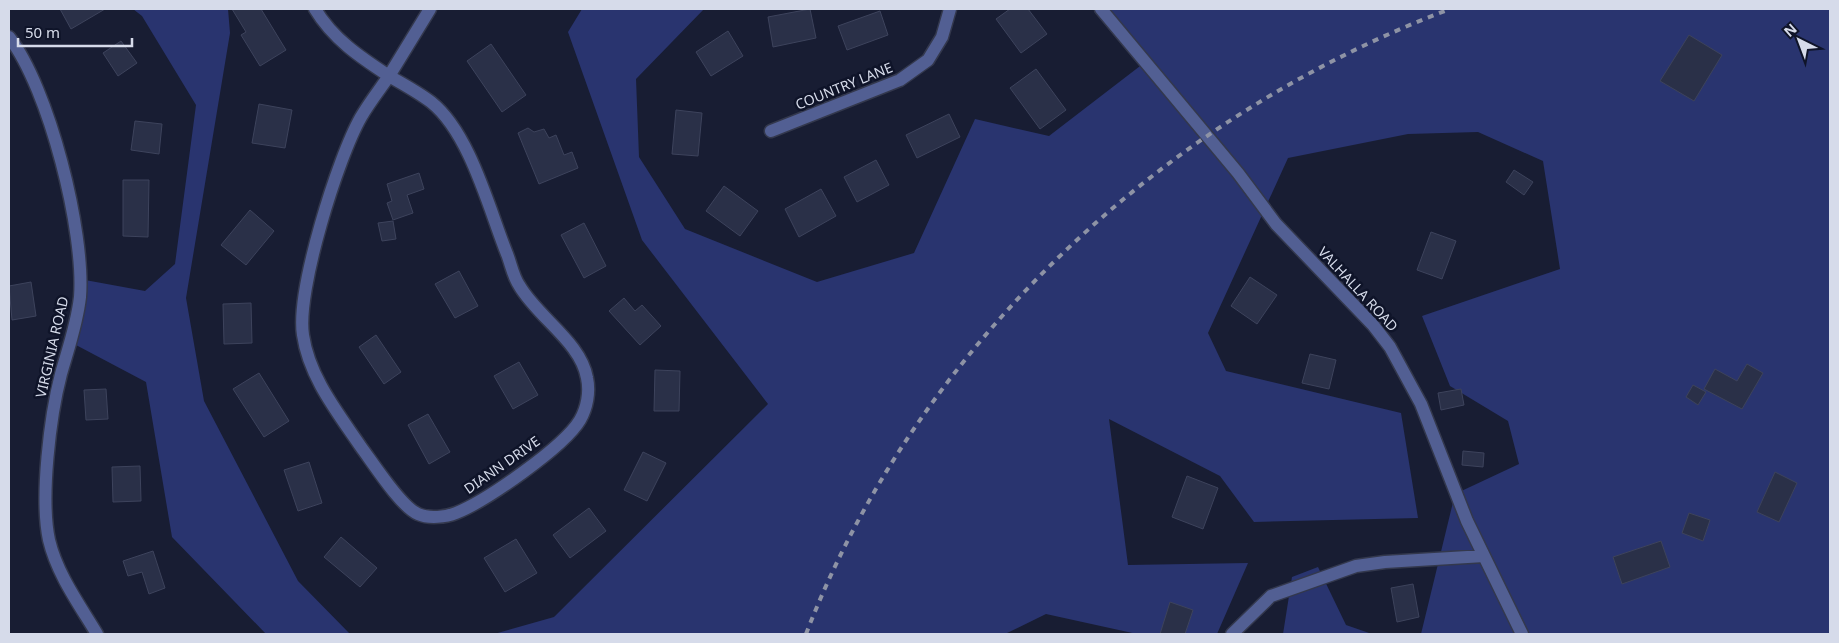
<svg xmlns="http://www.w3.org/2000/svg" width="1839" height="643" font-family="'Noto Sans',sans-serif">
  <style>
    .green { fill: #29346f }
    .building { fill: #2a3048; stroke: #3d435c }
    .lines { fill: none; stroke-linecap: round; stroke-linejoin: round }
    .minor-casing { stroke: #33384d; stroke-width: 15 }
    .minor { stroke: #525f93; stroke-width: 12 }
    .rail { stroke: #8e93a5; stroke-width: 4; stroke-dasharray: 6 6; stroke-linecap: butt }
    .labels { text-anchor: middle; stroke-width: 5; stroke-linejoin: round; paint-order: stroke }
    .street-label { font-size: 14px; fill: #d6dbea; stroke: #0f1429 }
  </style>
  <rect width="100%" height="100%" fill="#181d33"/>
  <path class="green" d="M133,9H228L230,33L186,298L204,401L298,581L350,634H266L172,537L146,382L76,345L85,280L145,291L175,264L196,105L142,16Z
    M582,9H704L636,79L639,157L685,229L817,282L914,253L975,119L1049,136L1144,63L1104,9H1830V634H1421L1455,494L1519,464L1508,421L1450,386L1422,316L1560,269L1543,161L1478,132L1408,134L1288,158L1208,333L1226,371L1401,413L1418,518L1254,522L1220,476L1109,419L1128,565L1248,563L1217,634H1137L1046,614L1005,634H494L554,617L768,404L642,240L568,32Z
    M1318,567L1346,625L1372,634H1283L1292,577Z"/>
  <path class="building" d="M60,9H105L71,29Z
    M232,9H261L286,50L260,66L241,35L246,32Z
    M810,9L816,38L773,47L768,17Z
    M1010,9H1028L1047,34L1021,53L996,19Z
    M880,11L888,35L847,50L838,26Z
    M728,31L743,56L711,76L696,52Z
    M1689,35L1722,55L1694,101L1660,81Z
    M121,41L137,63L118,76L103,53Z
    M491,44L526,95L502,112L467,61Z
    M1036,69L1066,110L1040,129L1010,88Z
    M259,104L292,110L285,148L252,143Z
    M676,110L702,113L698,156L672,154Z
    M949,114L960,137L917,158L906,135Z
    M135,121L162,124L159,154L131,150Z
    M528,128L534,132L544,129L549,138L556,135L564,155L572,152L578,168L539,184L518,133Z
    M876,160L889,185L857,202L844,177Z
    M1514,170L1533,182L1524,195L1506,182Z
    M419,173L424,189L407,195L413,213L393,220L387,203L392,201L387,184Z
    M123,180H149L148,237L123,236Z
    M724,186L758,211L740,236L706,211Z
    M821,189L836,216L799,237L785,209Z
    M250,210L274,231L246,265L221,245Z
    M393,221L396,239L382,241L378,223Z
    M584,223L606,266L584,278L561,235Z
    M1431,232L1456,241L1442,279L1417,270Z
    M459,271L478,306L455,318L435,284Z
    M1250,277L1277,295L1257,324L1231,306Z
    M31,282L36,316L12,320L9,286Z
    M624,298L635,311L642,305L661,326L640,345L609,311Z
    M251,303L252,343L224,344L223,304Z
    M376,335L401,372L384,384L359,347Z
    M1310,354L1336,360L1329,389L1302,383Z
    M519,362L538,395L513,409L494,376Z
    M1747,364L1763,373L1742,409L1704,389L1715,369L1737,381Z
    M655,370L680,371L679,411H654Z
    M259,373L289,421L264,437L233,389Z
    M1693,385L1706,392L1698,405L1686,397Z
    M106,389L108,419L86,420L84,390Z
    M1461,389L1464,405L1441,410L1438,393Z
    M428,414L450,452L429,464L408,425Z
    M1463,451L1484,453L1483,467L1462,465Z
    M643,452L666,463L647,501L624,490Z
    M309,462L322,503L298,511L284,470Z
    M140,466L141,501L113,502L112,467Z
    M1775,472L1797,483L1779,522L1757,512Z
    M1187,476L1218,488L1203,529L1172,517Z
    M589,508L606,531L570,558L553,535Z
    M1689,513L1710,520L1703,541L1682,533Z
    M341,537L377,568L360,587L324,557Z
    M516,539L537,573L505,592L484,558Z
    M1661,541L1670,567L1622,584L1613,557Z
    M153,551L165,588L149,594L142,572L128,576L123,561Z
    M1413,584L1419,617L1397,622L1391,588Z
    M1170,602L1193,610L1185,634H1160Z"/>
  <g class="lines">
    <defs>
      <path id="minor" d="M315,9C333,39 360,57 389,76L430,9
        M1101,9L1238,173L1276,224L1373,325L1390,347L1421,404L1467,521L1522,634
        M9,37C49,88 85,232 80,297C77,324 68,349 61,374C50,416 40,498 49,540C57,574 79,604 97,634
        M389,76C403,84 418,92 431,102C470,133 489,209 507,254C511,264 513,276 519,285C537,317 581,342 587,378C590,392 587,408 580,420C564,447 486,501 456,513C446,517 429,519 418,514C401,507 373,463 361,447C338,413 309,377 303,335C296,291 338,157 361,117C369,103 380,89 389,76Z
        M771,131L900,80L928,60L942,37L950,9
        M1232,634L1271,596L1356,566L1385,562L1484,556"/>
    </defs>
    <use href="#minor" class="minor-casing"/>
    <use href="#minor" class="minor"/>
    <path class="rail" d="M806,634C917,346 1163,117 1450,9"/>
  </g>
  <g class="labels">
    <g class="street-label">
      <text transform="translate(844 86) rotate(-22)" y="5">COUNTRY LANE</text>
      <text transform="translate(1358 289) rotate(47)" y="5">VALHALLA ROAD</text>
      <text transform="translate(52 347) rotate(-77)" y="5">VIRGINIA ROAD</text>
      <text transform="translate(502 465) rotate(-35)" y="5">DIANN DRIVE</text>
    </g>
  </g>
  <rect width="1839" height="643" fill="none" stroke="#d6dbea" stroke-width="20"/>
  <g transform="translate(1799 40) rotate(318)" stroke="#0f1429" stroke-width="4" paint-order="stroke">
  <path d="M0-4L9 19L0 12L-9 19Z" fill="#d6dbea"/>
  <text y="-8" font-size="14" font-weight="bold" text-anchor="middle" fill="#d6dbea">N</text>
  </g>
  <path d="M18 38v8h114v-8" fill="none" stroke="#d6dbea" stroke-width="2.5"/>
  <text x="25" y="38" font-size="15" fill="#d6dbea" stroke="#0f1429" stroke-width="4" paint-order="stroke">50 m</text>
</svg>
